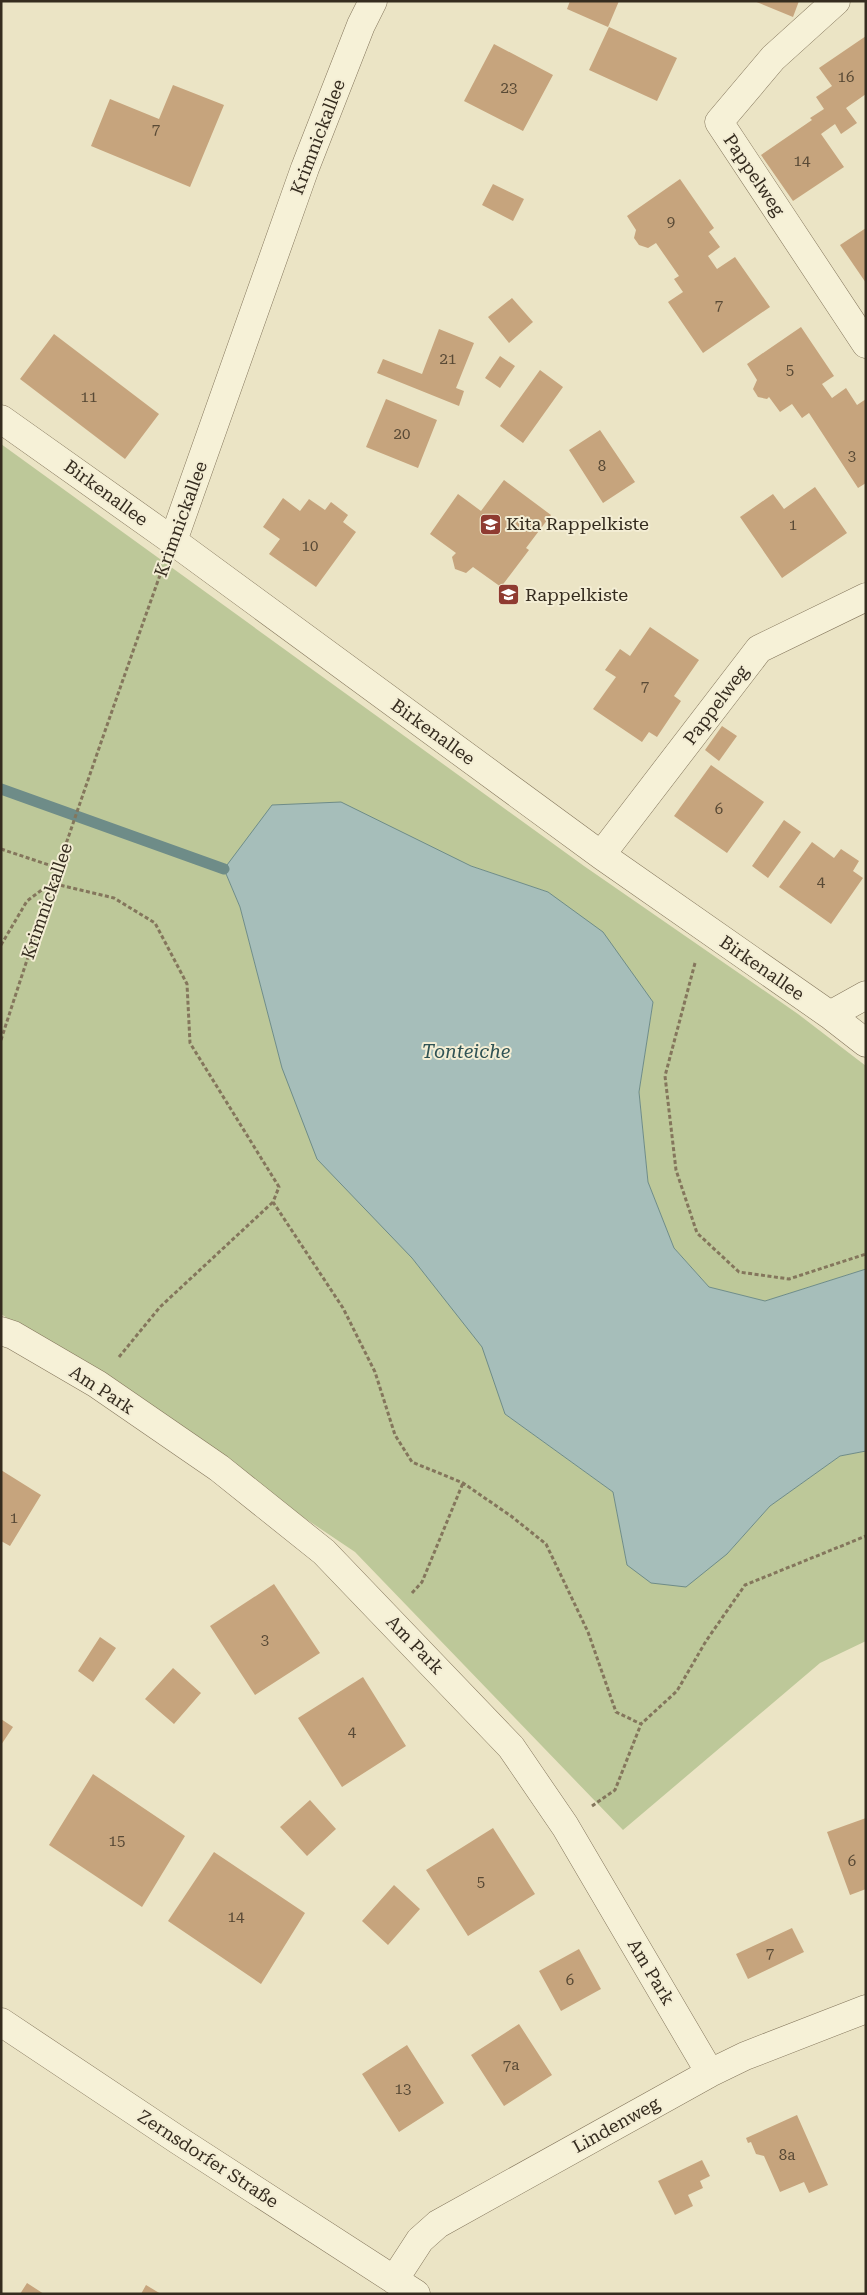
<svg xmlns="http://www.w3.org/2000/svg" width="867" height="2295" font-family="'Roboto Serif',serif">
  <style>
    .green { fill: #bdc899 }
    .water { fill: #a6beba; stroke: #6e8c88 }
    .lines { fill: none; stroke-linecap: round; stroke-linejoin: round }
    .stream { stroke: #6e8c88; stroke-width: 11 }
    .building { fill: #c6a47d }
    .minor-casing { stroke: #84765c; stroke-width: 29 }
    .path { stroke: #84765c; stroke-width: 3; stroke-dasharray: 4 2.5; stroke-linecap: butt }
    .minor { stroke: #f6f1d7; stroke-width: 28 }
    .labels { text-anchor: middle; stroke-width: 4; stroke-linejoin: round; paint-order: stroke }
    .number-label { font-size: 15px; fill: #594a36 }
    .street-label { font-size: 18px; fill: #352c1f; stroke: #f3edd4 }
    .poi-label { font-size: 18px; fill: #352c1f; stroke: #f3edd4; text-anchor: start }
    .water-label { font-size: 19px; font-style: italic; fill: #2f5254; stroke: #f3edd4 }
  </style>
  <rect width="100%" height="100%" fill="#ebe4c5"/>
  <path class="green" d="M1,444L584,866L798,1014L866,1066V1269L765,1301L709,1287L674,1248L648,1182L639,1092L653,1002L548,892L471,866L224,869L240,907L282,1068L412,1258L483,1347L505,1414L613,1492L627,1565L727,1554L770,1506L840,1456L866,1451V1641L820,1663L623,1830L355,1552L1,1314Z"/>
  <path class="water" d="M341,802L471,866L548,892L603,932L653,1002L639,1092L648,1182L674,1248L709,1287L765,1301L866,1269V1451L840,1456L770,1506L727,1554L686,1587L651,1583L627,1565L613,1492L505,1414L482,1347L412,1258L317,1159L282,1068L240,907L224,869L272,805Z"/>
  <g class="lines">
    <path class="stream" d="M1,789L224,869"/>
  </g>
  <path class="building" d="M570,1H619L608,27L567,9Z
    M754,1H799L793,17Z
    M609,27L677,58L657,101L589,70Z
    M866,36V94L846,108L857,123L841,134L835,124L821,134L844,167L793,201L761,155L812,120L810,118L824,109L816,97L832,86L819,68Z
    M494,44L553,75L523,131L464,101Z
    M173,85L224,105L190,187L91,146L110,99L159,119Z
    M680,179L714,228L709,232L720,247L708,256L717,269L735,257L770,307L703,353L668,302L683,292L674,279L679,276L656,243L648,248L639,245L634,238L636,230L627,216Z
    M493,184L524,199L513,221L482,205Z
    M866,228V283L840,245Z
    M512,298L533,322L509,343L488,317Z
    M801,327L834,376L822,384L832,398L846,388L857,405L866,399V483L858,488L809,413L802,418L792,404L780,412L769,397L767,399L758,397L753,389L757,380L747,364Z
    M439,329L474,343L456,388L464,391L459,406L377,373L383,359L422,374Z
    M54,334L159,414L125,459L20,379Z
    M500,356L515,366L500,388L485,378Z
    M540,370L563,387L523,443L500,426Z
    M386,399L437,420L418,468L366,447Z
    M600,430L635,482L603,503L569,450Z
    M504,480L551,515L526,548L529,550L501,587L473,567L466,573L455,569L452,557L456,553L430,534L458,494L481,511Z
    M815,487L847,533L782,578L740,517L773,494L784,509Z
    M283,498L300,511L309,499L325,510L331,502L348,515L343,522L356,532L316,587L269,554L280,539L263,527Z
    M650,627L699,660L674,696L681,701L657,737L649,732L642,742L593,709L616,677L605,670L620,649L630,656Z
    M722,726L737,736L719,761L705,750Z
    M711,765L764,802L727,853L674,816Z
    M784,820L801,832L768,878L752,866Z
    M812,842L834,858L841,849L859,861L853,871L863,878L831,924L779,887Z
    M1,1470L41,1495L10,1546L1,1541Z
    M274,1584L320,1653L255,1695L210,1626Z
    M100,1637L116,1648L93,1682L78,1671Z
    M173,1668L201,1693L174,1724L145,1699Z
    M363,1677L406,1746L342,1787L298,1718Z
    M1,1719L13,1727L1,1745Z
    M93,1774L185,1836L142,1907L49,1845Z
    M310,1800L336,1829L307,1856L280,1827Z
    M866,1818V1889L850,1895L827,1832Z
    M493,1828L535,1894L468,1936L426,1870Z
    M214,1852L305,1913L261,1984L168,1921Z
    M394,1885L420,1909L388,1945L362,1921Z
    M792,1928L804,1952L748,1979L736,1954Z
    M579,1949L601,1989L561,2011L539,1971Z
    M519,2024L552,2075L504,2106L471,2055Z
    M407,2045L444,2103L399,2132L362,2074Z
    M797,2115L828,2185L809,2193L804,2182L780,2192L764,2156L756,2154L751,2142L748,2143L746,2138Z
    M702,2160L710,2176L700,2181L703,2188L688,2195L693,2206L675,2215L658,2181Z
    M27,2283L44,2294H20Z
    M146,2285L161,2294H141Z"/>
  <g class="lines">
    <defs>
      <path id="minor" d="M836,1L773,58L719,122L866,344
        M1,419L173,541L601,855L830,1015L866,1043
        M173,541L305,168L361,25L373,1
        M601,855L759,649L866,597
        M830,1015L866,995
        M1,1331L13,1335L97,1384L219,1468L324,1552L511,1747L565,1826L710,2073
        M1,2022L178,2140L416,2294
        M394,2280L420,2240L438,2224L710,2073L745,2056L866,2009"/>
    </defs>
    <use href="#minor" class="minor-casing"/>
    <path class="path" d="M1,849L58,868
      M1,945L27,901L51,883L114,898L155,923L187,984L190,1043L279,1187L273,1202L343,1308L375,1372L395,1435L412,1462L463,1483L511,1516L546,1544L588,1632L616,1712L641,1724L677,1691L706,1641L745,1585L866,1536
      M695,963L665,1076L676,1170L697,1233L739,1272L789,1279L866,1254
      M1,1040C51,884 105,730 160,575
      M119,1357L160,1307L273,1202
      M412,1593L422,1582L463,1483
      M592,1806L615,1790L641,1724"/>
    <use href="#minor" class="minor"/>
  </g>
  <defs>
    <symbol id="school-square" viewBox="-11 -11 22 22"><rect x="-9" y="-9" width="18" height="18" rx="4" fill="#8f3b31" stroke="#f3edd4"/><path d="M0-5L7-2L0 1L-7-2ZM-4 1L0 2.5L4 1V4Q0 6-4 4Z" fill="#fff"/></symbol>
  </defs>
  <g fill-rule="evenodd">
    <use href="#school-square" x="478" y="512" width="25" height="25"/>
    <use href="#school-square" x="496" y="582" width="25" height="25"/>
  </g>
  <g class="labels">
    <g class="number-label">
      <text x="846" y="82">16</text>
      <text x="509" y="93">23</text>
      <text x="156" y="134">7</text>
      <text x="802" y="166">14</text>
      <text x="671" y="227">9</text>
      <text x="719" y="310">7</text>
      <text x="448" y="364">21</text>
      <text x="790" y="375">5</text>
      <text x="89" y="402">11</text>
      <text x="402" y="439">20</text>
      <text x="852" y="461">3</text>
      <text x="602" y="471">8</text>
      <text x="793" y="530">1</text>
      <text x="310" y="551">10</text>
      <text x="645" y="691">7</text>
      <text x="719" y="814">6</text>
      <text x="821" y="887">4</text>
      <text x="14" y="1523">1</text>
      <text x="265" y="1645">3</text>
      <text x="352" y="1737">4</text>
      <text x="117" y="1846">15</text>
      <text x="852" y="1866">6</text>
      <text x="481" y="1887">5</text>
      <text x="236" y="1922">14</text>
      <text x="770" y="1958">7</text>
      <text x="570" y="1985">6</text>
      <text x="511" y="2070">7a</text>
      <text x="403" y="2094">13</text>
      <text x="787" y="2160">8a</text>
    </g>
    <g class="street-label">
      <text transform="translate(318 137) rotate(-69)" y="6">Krimnickallee</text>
      <text transform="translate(754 175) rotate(56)" y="6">Pappelweg</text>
      <text transform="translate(106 493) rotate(36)" y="6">Birkenallee</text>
      <text transform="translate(181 519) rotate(-70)" y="6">Krimnickallee</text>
      <text transform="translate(716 705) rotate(-53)" y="6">Pappelweg</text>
      <text transform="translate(433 732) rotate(36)" y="6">Birkenallee</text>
      <text transform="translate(47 901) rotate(-71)" y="6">Krimnickallee</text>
      <text transform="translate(762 968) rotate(35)" y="6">Birkenallee</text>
      <text transform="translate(102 1390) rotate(33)" y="6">Am Park</text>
      <text transform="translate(415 1645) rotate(46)" y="6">Am Park</text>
      <text transform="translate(651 1972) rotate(59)" y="6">Am Park</text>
      <text transform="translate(616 2125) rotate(-29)" y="6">Lindenweg</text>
      <text transform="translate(208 2159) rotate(33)" y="6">Zernsdorfer Straße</text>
    </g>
    <g class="poi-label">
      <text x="506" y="530">Kita Rappelkiste</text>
      <text x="525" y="601">Rappelkiste</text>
    </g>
    <g class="water-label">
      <text x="466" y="1058">Tonteiche</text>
    </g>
  </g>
  <rect width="867" height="2295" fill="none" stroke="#352c1f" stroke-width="5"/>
</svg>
